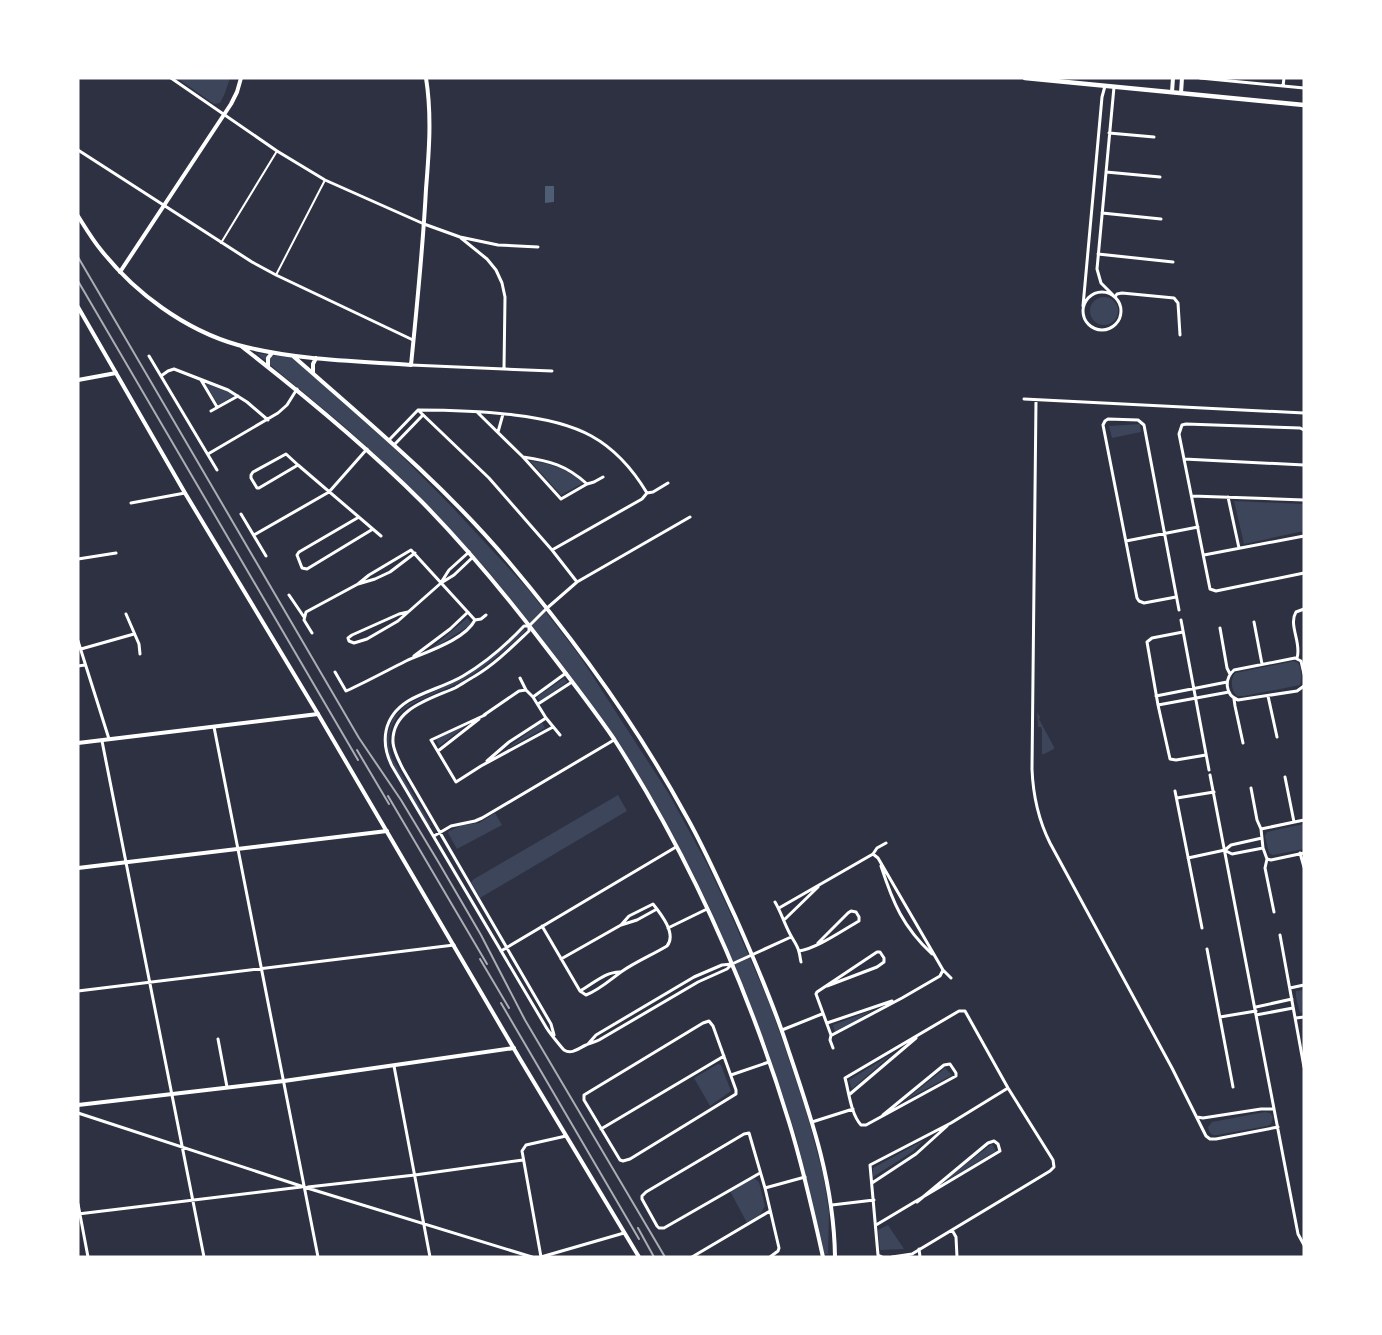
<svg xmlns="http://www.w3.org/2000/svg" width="1382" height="1335" font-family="Arial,sans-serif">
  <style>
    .green { fill: #3c4559 }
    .water { fill: #4f5d75 }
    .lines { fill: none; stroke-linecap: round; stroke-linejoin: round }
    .pedestrian { stroke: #fff; stroke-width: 2 }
    .minor { stroke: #fff; stroke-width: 3 }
    .tertiary { stroke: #fff; stroke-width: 4 }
    .secondary { stroke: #fff; stroke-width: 4 }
    .primary { stroke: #fff; stroke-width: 4.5 }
    .rail { stroke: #abadb3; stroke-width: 2 }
  </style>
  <rect width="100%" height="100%" fill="#2d3142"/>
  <path class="green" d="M177,78H230L225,93L220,103L214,104Z
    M1090 311a14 14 0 1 1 28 0a14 14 0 1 1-28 0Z
    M256,353L293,358L390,444L454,509L528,589L579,655L669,794L707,864L728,908L768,1000L783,1042L805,1107L823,1174L829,1212L828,1254H824L796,1136L767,1048L717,924L695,877L651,796L627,757L592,705L489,572L434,512L380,459L345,427Z
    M205,383L235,395L218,405Z
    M1140,424L1141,432L1112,438L1109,426Z
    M530,461C551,463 567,469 583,483L561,495Z
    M1234,501L1304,504V531L1244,544Z
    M467,618L472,624L426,653Z
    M524,629L526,630C506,650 485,668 460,682C443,691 406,702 396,718C388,730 387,744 392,758L431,825L428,827L390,759L385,743L393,718L408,704L465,677Z
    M1294,661L1298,663C1302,669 1302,678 1300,685L1244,696H1237C1231,690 1230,680 1235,673Z
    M564,678L567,682L540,701L537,697Z
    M1037,712L1040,717L1039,719L1054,747V749L1044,754H1042V730L1041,727H1038Z
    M542,722L545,728L505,750Z
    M467,725L439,746L436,739Z
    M618,795L627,811L480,898L471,882L474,879Z
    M495,813L502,825L457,849L448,833L449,831L462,825L479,823Z
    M1304,824V849L1273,855L1269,853L1265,836L1267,832Z
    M1304,990V1012L1300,1013L1296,997V991Z
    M873,1010L835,1033L833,1025Z
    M892,1054L852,1089L849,1080Z
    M718,1064L721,1065L731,1091L710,1106L694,1078Z
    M945,1068L952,1075L904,1101Z
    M1265,1112L1270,1113L1273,1117L1271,1124L1267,1126L1217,1135C1212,1136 1209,1133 1208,1127L1212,1122Z
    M924,1140L912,1152L873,1177V1168Z
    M992,1144L996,1151L937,1186Z
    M754,1178L759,1182L765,1206L759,1216L747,1223L730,1191Z
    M888,1225L904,1249L880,1250L878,1230Z"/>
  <path class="water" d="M545,186H554V202L545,203Z"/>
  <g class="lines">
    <path class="pedestrian" d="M221,243L277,151
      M276,275L325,180"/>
    <path class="minor" d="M171,78L277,151L325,180L424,224L460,237L498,245L538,247
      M1200,78L1304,88
      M1283,86L1284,78
      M1109,133L1154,137
      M78,150L252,262L276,275L413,340
      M1106,172L1160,177
      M1102,213L1161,219
      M461,238L487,259L496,270L502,283L505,297L504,369
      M1098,254L1173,262
      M1083 311a19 19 0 1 1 38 0a19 19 0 1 1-38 0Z
      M1113,295L1101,283L1097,269L1114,87
      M1115,297L1117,294L1122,293L1174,298L1178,303L1180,335
      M1083,306L1102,97L1105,86
      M149,356L217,470
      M411,365L552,371
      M161,376L168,371L174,369L228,390L247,402L268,420
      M201,380L217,407
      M1024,399L1304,413
      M1036,400L1032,769C1033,795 1038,819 1050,843L1172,1068L1206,1136L1210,1139H1216L1278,1127
      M418,410L489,478L552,550L577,582
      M211,411L238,396
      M477,412L523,457L561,499L587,484C566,465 550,461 523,457
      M1304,430L1300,428L1186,424L1182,425L1179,434L1210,589L1216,591L1304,573
      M498,432L503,414
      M389,440L418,410C450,410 482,411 514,415C576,422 614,438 647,493
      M394,445L423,415
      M208,454L278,413L287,405L297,389
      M1184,459L1304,465
      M298,465L259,488H257L251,478V475L253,472L286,454L298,465L381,536
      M587,484L594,482L603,477
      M1192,496L1304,500
      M1228,497L1239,548
      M131,503L185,493
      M241,514L266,556
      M359,517L299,552L297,555L302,568L307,569L373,529
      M254,535L329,492L367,449
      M1126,541L1198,527
      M552,550L642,499L647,493L653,492L668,483
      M1204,555L1304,536
      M78,559L116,553
      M442,581L449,570L469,552
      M358,584L369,575L411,550L475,620
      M289,595L304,617
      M1176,597L1144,603L1139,601L1137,598L1103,425L1105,421L1108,419L1138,420L1144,425L1179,610
      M408,612L399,614L352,635L348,638L349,641L354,643L367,639L398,621L441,583L454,575L473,557
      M126,614L139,644L140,654
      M1181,620L1209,770
      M1254,622L1262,664
      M529,626H524C507,644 485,663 463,676C446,686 425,691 408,701C383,717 380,742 392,766L546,1027C548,1031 562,1048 564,1050C572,1055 579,1048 586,1045C590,1043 595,1042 599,1040L698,982L727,969L732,964L791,937
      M1220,628L1227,668L1230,674
      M1183,632L1152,638L1147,642L1158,705L1170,759L1176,760L1206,755
      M312,633L304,620L306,612L358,584L375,579L390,572L415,553
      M78,641L109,739
      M81,649L134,634
      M414,656L450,629L468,612
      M1297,658C1302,643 1288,625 1296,612L1304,609
      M78,666L85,665
      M335,672L346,691C366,682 386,671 406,661C426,652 465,640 475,620L481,619L486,615
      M1304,674L1301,661L1295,658L1234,670C1224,679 1225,695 1238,700L1297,691L1304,686
      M520,678L526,690
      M1156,696L1227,682
      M1268,696L1277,737
      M533,697L566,673
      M1234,699L1235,706L1243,743
      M538,704L572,682
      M1158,705L1229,692
      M484,715L519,691L526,690L533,697L546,718L560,735
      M485,715L431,740L456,782L481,766L553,727
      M214,727L318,1257
      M102,741L204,1257
      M438,751L479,719
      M487,761L509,742L546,718
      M1210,775L1298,1234L1304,1245
      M1285,777L1294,822
      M1251,788L1257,820L1261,829L1263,848L1267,859L1265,868L1274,912
      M1175,791L1202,928
      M1177,798L1214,792
      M1261,829L1304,820
      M434,836L451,826L475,821L482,818L614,740
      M1226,851L1232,854L1263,848
      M1300,853L1304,867
      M873,854L878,858L943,970L951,978
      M1188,858L1225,850L1231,845L1262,838
      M1267,859L1271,860L1304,853
      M881,866C893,903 903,927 932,954
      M775,902C781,912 784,923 790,934C793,940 798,946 799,952C800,955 800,958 801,962
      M779,908L873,854L877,848L886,843
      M784,920L818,887
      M542,926L580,991
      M668,928L707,909
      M1280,935L1304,1067
      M1207,949L1233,1087
      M501,951L676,847
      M799,951C816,949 843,930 859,921V917L856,912L851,911L848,913L818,943
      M561,959L621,925L637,920L657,909
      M827,986L877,967L884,962V958L880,952H877L817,992L816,994L831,1035L830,1040L833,1048
      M1290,988L1304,985
      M78,991L454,945
      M580,991L586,995C599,990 610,980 621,972C635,962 652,955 667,946C677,934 661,914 653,904L629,916L621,925
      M580,991C593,984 606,971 621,972
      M1256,1007L1292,999
      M1256,1015L1293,1008
      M1220,1017L1256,1011
      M1296,1018L1304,1017
      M709,1021L713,1026L736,1090V1094L630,1159L623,1161L620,1160L584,1100V1095L703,1023Z
      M827,1023L892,1001
      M782,1030L822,1014
      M554,1035L551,1024L403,769C399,761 394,752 393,743C391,709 430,699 455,688C462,684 468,680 475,676C495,664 512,647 529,631V626L546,609L577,582L690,517
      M832,1035L902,998L940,976L943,970
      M218,1039L227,1087
      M588,1044L596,1035L694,977L722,965L732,964
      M394,1066L430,1257
      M731,1075L769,1062
      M850,1094L916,1038
      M78,1113L304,1187L532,1257
      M883,1115L944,1065L950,1064L956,1073V1076L866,1125H861C851,1114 849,1093 845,1078L959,1011H965L1008,1088L1053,1160L1054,1167L1050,1171L912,1254L892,1257
      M1197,1117L1203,1118L1261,1109H1274
      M812,1122L853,1109
      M601,1129L724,1056
      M760,1173L664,1228H659L657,1226L642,1199V1196L646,1192L744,1134L749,1133L765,1188L779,1248L778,1251L770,1257
      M872,1183L916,1154L947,1126
      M308,1187L415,1175L523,1160
      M765,1188L805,1177
      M78,1204L88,1257
      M832,1205L874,1200
      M78,1214L301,1187
      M876,1225L1000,1151L998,1144L994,1141L988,1143L917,1202
      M952,1230L956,1237L957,1257
      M919,1249L920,1257
      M541,1257L522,1151L526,1145L566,1136
      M541,1257L624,1233
      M692,1257L770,1211
      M882,1257L878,1255L870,1165L951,1123L1008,1088"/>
    <path class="tertiary" d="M1172,92L1173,78
      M1181,93L1182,78
      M78,216C85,227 92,239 101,250C135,293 185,330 238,345C294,360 353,361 411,365C417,306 423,248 426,189C429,152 432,115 426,78
      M120,272L231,104L237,92L241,78
      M241,346C304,395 365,445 422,502C466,547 506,595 544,645C568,676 592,707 614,739C690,857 748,988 789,1122C803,1167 813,1212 823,1257
      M293,356C367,421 444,485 508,561C573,638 637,726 685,814C704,847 719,882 735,916C755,961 774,1005 789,1052C812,1120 834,1184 835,1257
      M268,367V358L272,353
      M313,373V364L316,358
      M78,380L116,373
      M78,743L318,714
      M78,868L387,831
      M78,1105L284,1081L514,1048"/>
    <path class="secondary" d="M78,307L185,493L318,714L520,1059L639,1257"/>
    <path class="primary" d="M1025,78L1304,105"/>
    <path class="rail" d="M78,257L359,738L401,800L439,863L481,935L525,1020L665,1257
      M78,281L358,760
      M357,750L389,804
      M388,796L487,964
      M480,959L509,1008
      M501,1003L639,1239
      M638,1228L654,1257"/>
  </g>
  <rect width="1382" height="1335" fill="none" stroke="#ffffff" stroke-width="159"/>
</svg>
